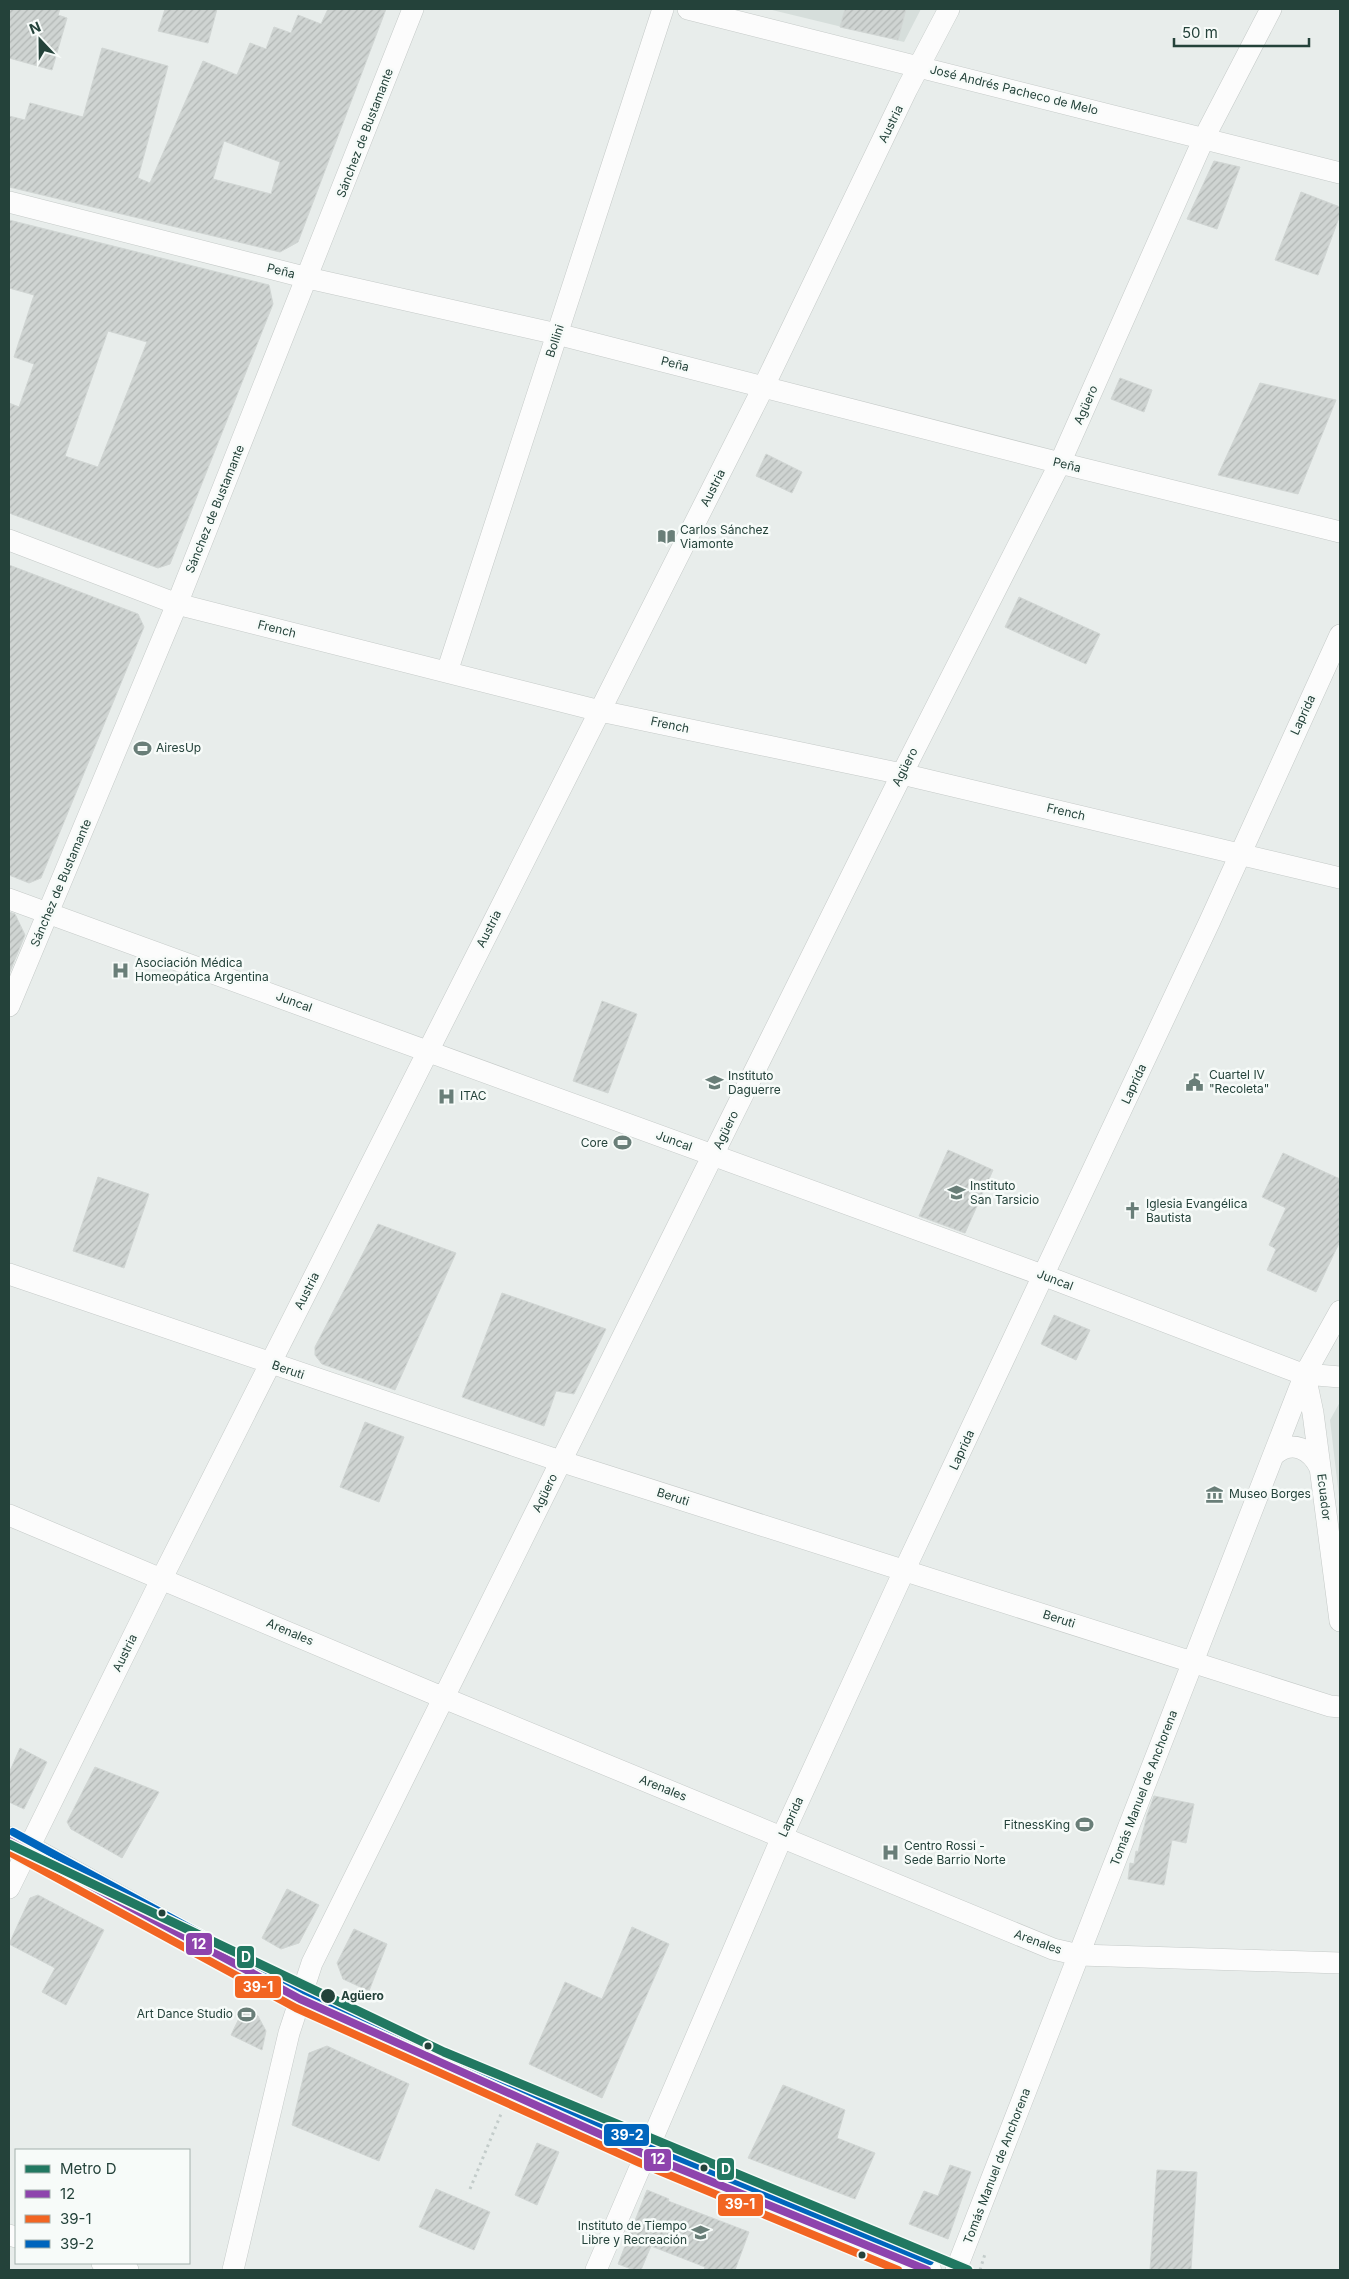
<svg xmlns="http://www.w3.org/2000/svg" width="1349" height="2279" font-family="Inter,sans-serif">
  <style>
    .built { fill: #d6dedb }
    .building { fill: url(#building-hatch); stroke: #d1d6d4; fill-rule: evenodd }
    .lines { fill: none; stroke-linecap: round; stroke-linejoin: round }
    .minor-casing { stroke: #c5cac8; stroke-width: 22 }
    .secondary-casing { stroke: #c3cbc8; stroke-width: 29 }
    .path { stroke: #c3ccca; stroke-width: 3; stroke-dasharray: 2.5 4; stroke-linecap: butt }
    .minor { stroke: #fcfcfc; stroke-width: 21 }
    .secondary { stroke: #fcfcfc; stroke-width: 28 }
    .bus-1-casing { stroke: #f7fbf9; stroke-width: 11 }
    .bus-2-casing { stroke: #f7fbf9; stroke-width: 11 }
    .bus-3-casing { stroke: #f7fbf9; stroke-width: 11 }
    .bus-1 { stroke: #8e44ad; stroke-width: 8 }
    .bus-2 { stroke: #f26522; stroke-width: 8 }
    .bus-3 { stroke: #0065bd; stroke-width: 8 }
    .metro-1-casing { stroke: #f7fbf9; stroke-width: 12 }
    .metro-1 { stroke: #217861; stroke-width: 9 }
    .bus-dot { fill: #24423a; stroke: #f7fbf9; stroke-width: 2 }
    .labels { text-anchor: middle; stroke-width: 5; stroke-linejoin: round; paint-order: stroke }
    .street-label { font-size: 12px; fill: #24423a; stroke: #f7fbf9 }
    .poi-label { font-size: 12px; fill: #24423a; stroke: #f7fbf9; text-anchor: start }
    .stop-label { font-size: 12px; font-weight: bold; fill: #24423a; stroke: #f7fbf9; text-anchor: start }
    .line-badge { stroke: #f7fbf9; stroke-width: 2 }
    .badge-label { font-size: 14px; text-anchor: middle; font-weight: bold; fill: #fff }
  </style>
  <defs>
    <pattern id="building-hatch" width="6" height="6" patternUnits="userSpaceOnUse" patternTransform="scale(1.25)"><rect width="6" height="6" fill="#cfd4d2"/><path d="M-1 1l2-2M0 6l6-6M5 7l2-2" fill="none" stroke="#b2b7b5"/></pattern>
  </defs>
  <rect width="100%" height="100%" fill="#e8edeb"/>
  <path class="built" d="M768,9H921L904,42Z
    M1340,1402V1505L1330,1420Z"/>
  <path class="building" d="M9,9H60L58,15L67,18L52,70L9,58Z
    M165,9H217L208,43L158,31Z
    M328,9H386L298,242L280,252L9,187V116L25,120L30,103L83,117L102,48L168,66L138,178L150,183L203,61L237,75L250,43L266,49L274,27L291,33L298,15L321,24ZM224,141L280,162L271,194L213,179Z
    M845,9H906L898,40L840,27Z
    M1214,161L1240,167L1217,229L1187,219Z
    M1301,192L1340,207V215L1318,275L1275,260Z
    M9,220L269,285L273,304L170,564L158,568L9,513V403L19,407L34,364L14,357L34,295L9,288ZM108,331L147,342L98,467L65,456Z
    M1120,378L1152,390L1144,412L1111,399Z
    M1260,383L1336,400L1298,494L1218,475Z
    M766,454L802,472L792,493L756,476Z
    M9,565L138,614L144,627L41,878L29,883L9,875Z
    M1019,597L1100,634L1086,664L1005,627Z
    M9,912L15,914L25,935L9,974Z
    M602,1001L637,1014L608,1093L573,1081Z
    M948,1150L993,1170L965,1233L919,1216Z
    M1283,1153L1340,1179V1241L1316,1292L1267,1270L1276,1249L1269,1245L1286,1208L1262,1197Z
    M98,1177L149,1194L124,1268L73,1251Z
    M378,1224L456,1253L395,1390L322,1364L315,1355V1347Z
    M502,1293L606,1329L574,1394L556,1391L544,1426L462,1397Z
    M1054,1315L1090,1330L1076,1360L1041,1344Z
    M365,1422L404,1437L379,1502L340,1487Z
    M20,1748L47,1762L24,1809L9,1802V1773Z
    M95,1767L159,1792L122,1858L71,1829L67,1822Z
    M1154,1796L1194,1804L1186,1843L1172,1840L1164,1885L1128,1879L1130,1863L1134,1864L1136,1851L1138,1852L1147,1815Z
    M287,1889L319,1905L299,1943L281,1949L262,1938Z
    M38,1895L104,1930L66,2005L42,1992L55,1968L9,1944L30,1898Z
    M632,1927L669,1944L602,2098L529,2064L565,1982L602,1999Z
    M354,1929L387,1944L369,1991L343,1979L337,1963Z
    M244,2008L258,2016L266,2031L262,2050L231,2035Z
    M327,2046L409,2084L379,2161L292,2125L309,2053Z
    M783,2085L845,2110L837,2138L875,2153L855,2199L748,2158Z
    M537,2143L559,2152L537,2205L515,2195Z
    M950,2165L971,2172L948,2239L909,2224L924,2191L938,2196Z
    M1157,2170L1197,2172L1191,2270H1150Z
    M436,2189L490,2212L474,2250L419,2227Z
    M647,2190L669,2199L668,2201L749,2232L735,2270H704L705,2267L651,2246L641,2270H634L618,2264Z"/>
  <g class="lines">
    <defs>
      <path id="minor" d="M688,9L1340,173
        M9,202L308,278L557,334L1060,463L1340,532
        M9,540L177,604L600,711L902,774L1340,878
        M447,672L663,9
        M9,899L1045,1276L1297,1372L1305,1374L1340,1377
        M9,1006L177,604L413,9
        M9,1274L560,1461L1330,1706L1340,1707
        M1305,1375L1313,1413L1340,1621
        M1274,1455C1292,1439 1311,1449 1320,1468
        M9,1515L444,1698L1053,1949L1079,1955L1340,1963
        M9,1888L162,1578L764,386L907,89L949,9
        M9,2235L16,2237
        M102,2263L128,2270
        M233,2270L289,2033L312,1963L902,774L1060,463L1204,138L1271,9
        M596,2270L782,1837L904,1571L1209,923L1340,635
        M956,2270L1305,1374L1340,1311"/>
      <path id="secondary" d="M9,1841L27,1849L300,1999L644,2154L899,2260L927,2270"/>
    </defs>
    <use href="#minor" class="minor-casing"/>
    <use href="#secondary" class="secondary-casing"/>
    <path class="path" d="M470,2189L501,2114
      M980,2270L985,2254"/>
    <use href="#minor" class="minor"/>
    <use href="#secondary" class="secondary"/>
    <defs>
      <path id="bus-1" d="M9,1841L300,1999L644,2154L927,2270"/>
      <path id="bus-2" d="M9,1852L296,2008L640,2163L898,2270"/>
      <path id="bus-3" d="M13,1832L304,1990L648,2145L930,2261"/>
    </defs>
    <use href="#bus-1" class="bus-1-casing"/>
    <use href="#bus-2" class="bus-2-casing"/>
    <use href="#bus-3" class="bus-3-casing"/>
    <use href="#bus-1" class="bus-1"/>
    <use href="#bus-2" class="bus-2"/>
    <use href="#bus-3" class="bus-3"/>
    <defs>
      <path id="metro-1" d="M9,1844L444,2052L968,2270"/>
    </defs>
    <use href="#metro-1" class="metro-1-casing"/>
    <use href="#metro-1" class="metro-1"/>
  </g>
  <defs>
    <symbol id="library-bare" viewBox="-9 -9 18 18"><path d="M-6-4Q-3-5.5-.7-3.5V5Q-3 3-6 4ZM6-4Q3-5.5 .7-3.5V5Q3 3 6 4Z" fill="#697e78" stroke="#f7fbf9" stroke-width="2.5" paint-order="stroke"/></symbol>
    <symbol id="stadium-bare" viewBox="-9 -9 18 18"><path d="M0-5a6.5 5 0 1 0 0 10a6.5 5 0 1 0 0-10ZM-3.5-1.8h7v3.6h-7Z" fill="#697e78" stroke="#f7fbf9" stroke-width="2.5" paint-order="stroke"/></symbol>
    <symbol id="hospital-bare" viewBox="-9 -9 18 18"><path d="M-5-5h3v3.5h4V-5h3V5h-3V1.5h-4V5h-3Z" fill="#697e78" stroke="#f7fbf9" stroke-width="2.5" paint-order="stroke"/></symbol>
    <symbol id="civic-bare" viewBox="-9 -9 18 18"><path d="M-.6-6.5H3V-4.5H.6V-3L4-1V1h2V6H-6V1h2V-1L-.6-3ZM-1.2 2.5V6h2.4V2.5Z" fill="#697e78" stroke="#f7fbf9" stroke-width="2.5" paint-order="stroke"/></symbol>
    <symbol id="university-bare" viewBox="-9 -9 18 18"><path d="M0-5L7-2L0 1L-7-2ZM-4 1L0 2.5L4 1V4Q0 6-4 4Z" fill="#697e78" stroke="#f7fbf9" stroke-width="2.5" paint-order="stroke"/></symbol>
    <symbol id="school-bare" viewBox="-9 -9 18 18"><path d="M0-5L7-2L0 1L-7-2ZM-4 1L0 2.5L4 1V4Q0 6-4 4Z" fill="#697e78" stroke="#f7fbf9" stroke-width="2.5" paint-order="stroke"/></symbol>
    <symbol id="church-bare" viewBox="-9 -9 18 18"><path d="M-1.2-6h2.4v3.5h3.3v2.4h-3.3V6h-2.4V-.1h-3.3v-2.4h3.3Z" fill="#697e78" stroke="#f7fbf9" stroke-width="2.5" paint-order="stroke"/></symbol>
    <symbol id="museum-bare" viewBox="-9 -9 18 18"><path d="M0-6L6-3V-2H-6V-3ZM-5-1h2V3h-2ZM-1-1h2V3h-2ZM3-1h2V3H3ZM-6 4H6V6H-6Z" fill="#697e78" stroke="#f7fbf9" stroke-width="2.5" paint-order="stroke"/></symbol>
  </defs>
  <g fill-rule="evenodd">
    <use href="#library-bare" x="654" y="524" width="25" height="25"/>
    <use href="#stadium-bare" x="130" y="736" width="25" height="25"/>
    <use href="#hospital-bare" x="108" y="958" width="25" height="25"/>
    <use href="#civic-bare" x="1182" y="1070" width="25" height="25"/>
    <use href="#university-bare" x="702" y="1070" width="25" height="25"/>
    <use href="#hospital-bare" x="434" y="1084" width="25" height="25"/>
    <use href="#stadium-bare" x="610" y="1130" width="25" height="25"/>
    <use href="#school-bare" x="944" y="1180" width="25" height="25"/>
    <use href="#church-bare" x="1120" y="1198" width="25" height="25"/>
    <use href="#museum-bare" x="1202" y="1482" width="25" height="25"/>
    <use href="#stadium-bare" x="1072" y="1812" width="25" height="25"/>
    <use href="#hospital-bare" x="878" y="1840" width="25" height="25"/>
    <use href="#stadium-bare" x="234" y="2002" width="25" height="25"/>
    <use href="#university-bare" x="688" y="2220" width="25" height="25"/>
  </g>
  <g class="bus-dot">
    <circle cx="162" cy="1913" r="4.5"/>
    <circle cx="328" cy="1996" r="8"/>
    <circle cx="428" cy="2046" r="4.5"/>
    <circle cx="704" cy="2168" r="4.5"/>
    <circle cx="862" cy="2255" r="4.5"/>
  </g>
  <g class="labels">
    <g class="street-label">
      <text transform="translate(1014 90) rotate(14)" y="4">José Andrés Pacheco de Melo</text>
      <text transform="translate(891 124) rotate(-64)" y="4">Austria</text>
      <text transform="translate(365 133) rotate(-69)" y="4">Sánchez de Bustamante</text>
      <text transform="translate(281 271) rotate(14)" y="4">Peña</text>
      <text transform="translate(555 341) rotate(-72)" y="4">Bollini</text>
      <text transform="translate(675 364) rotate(14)" y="4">Peña</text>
      <text transform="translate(1086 405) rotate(-66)" y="4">Agüero</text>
      <text transform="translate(1067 465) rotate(14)" y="4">Peña</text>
      <text transform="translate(713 488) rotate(-63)" y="4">Austria</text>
      <text transform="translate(215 509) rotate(-68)" y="4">Sánchez de Bustamante</text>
      <text transform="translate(277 629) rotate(14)" y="4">French</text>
      <text transform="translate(1303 715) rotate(-65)" y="4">Laprida</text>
      <text transform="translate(670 725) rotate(12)" y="4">French</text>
      <text transform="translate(905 767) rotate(-63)" y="4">Agüero</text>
      <text transform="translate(1066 812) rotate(13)" y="4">French</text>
      <text transform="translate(61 883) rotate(-67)" y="4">Sánchez de Bustamante</text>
      <text transform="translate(489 929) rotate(-63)" y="4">Austria</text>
      <text transform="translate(294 1002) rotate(20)" y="4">Juncal</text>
      <text transform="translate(1134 1084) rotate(-65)" y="4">Laprida</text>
      <text transform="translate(726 1130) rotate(-64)" y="4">Agüero</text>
      <text transform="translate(674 1141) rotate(20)" y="4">Juncal</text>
      <text transform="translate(1055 1280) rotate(21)" y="4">Juncal</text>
      <text transform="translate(307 1291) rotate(-63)" y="4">Austria</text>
      <text transform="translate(288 1370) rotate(19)" y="4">Beruti</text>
      <text transform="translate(962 1450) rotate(-65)" y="4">Laprida</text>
      <text transform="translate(545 1493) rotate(-64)" y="4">Agüero</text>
      <text transform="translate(673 1497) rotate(18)" y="4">Beruti</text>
      <text transform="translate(1324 1497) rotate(83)" y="4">Ecuador</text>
      <text transform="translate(1059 1619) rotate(18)" y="4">Beruti</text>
      <text transform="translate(290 1632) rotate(23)" y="4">Arenales</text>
      <text transform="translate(125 1653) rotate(-64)" y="4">Austria</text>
      <text transform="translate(663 1788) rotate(22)" y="4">Arenales</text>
      <text transform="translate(1144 1788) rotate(-69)" y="4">Tomás Manuel de Anchorena</text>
      <text transform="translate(791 1817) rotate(-65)" y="4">Laprida</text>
      <text transform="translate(1038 1942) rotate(20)" y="4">Arenales</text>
      <text transform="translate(997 2166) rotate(-69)" y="4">Tomás Manuel de Anchorena</text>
    </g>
    <g class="poi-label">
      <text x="680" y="534">Carlos Sánchez<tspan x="680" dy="14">Viamonte</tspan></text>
      <text x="156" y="752">AiresUp</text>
      <text x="135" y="967">Asociación Médica<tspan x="135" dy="14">Homeopática Argentina</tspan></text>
      <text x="1209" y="1079">Cuartel IV<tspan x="1209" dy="14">"Recoleta"</tspan></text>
      <text x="728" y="1080">Instituto<tspan x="728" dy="14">Daguerre</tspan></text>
      <text x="460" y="1100">ITAC</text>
      <text x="608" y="1147" text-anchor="end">Core</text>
      <text x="970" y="1190">Instituto<tspan x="970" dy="14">San Tarsicio</tspan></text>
      <text x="1146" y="1208">Iglesia Evangélica<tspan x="1146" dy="14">Bautista</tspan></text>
      <text x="1229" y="1498">Museo Borges</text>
      <text x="1070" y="1829" text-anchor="end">FitnessKing</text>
      <text x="904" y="1850">Centro Rossi -<tspan x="904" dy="14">Sede Barrio Norte</tspan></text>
      <text x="233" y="2018" text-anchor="end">Art Dance Studio</text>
      <text x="687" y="2230" text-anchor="end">Instituto de Tiempo<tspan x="687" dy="14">Libre y Recreación</tspan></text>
    </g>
    <g class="stop-label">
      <text x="341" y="2000">Agüero</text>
    </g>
  </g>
  <g class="line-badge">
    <rect x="185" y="1932" width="28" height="24" rx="5" fill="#8e44ad"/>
    <rect x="236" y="1945" width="19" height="24" rx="5" fill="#217861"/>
    <rect x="234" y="1975" width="48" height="24" rx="5" fill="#f26522"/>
    <rect x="603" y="2123" width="47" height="24" rx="5" fill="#0065bd"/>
    <rect x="643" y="2148" width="29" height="24" rx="5" fill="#8e44ad"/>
    <rect x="716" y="2157" width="19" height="24" rx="5" fill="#217861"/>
    <rect x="717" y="2193" width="47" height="24" rx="5" fill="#f26522"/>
  </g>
  <g class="badge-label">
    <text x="199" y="1949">12</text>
    <text x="246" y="1962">D</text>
    <text x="258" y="1992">39-1</text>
    <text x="627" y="2140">39-2</text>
    <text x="658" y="2164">12</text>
    <text x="726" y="2174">D</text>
    <text x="740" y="2209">39-1</text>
  </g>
  <rect width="1349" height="2279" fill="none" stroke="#24423a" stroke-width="20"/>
  <rect x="15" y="2149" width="175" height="115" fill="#f7fbf9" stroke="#a3b1ad"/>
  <rect x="25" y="2165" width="25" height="8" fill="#217861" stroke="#a3b1ad"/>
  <text x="60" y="2174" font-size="15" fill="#24423a">Metro D</text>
  <rect x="25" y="2190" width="25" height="8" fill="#8e44ad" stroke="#a3b1ad"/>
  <text x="60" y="2199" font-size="15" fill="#24423a">12</text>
  <rect x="25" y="2215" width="25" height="8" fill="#f26522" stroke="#a3b1ad"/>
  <text x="60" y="2224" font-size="15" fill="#24423a">39-1</text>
  <rect x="25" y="2240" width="25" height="8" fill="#0065bd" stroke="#a3b1ad"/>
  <text x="60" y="2249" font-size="15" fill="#24423a">39-2</text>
  <g transform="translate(40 40) rotate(338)" stroke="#f7fbf9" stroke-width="4" paint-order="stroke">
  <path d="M0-4L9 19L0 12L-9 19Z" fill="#24423a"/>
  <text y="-8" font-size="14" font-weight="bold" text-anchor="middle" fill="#24423a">N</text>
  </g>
  <path d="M1174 38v8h135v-8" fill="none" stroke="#24423a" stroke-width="2.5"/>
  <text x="1182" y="38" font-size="15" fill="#24423a" stroke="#f7fbf9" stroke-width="4" paint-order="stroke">50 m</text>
</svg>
